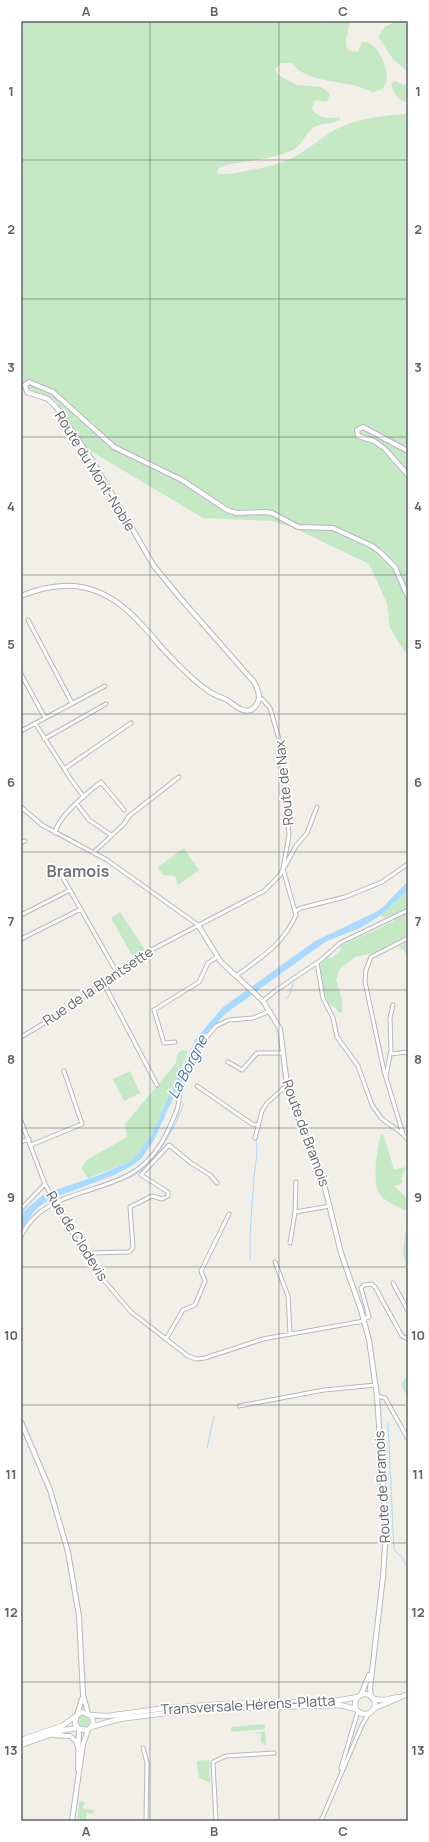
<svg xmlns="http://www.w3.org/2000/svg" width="429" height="1842" font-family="Manrope,sans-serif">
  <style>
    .green { fill: #c5e8c5 }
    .water { fill: #aadaff }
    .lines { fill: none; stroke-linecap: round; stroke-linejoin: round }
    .stream { stroke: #aadaff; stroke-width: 1 }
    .minor-casing { stroke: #b5b8bc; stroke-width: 5 }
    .tertiary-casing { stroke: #b5b8bc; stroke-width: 6 }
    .secondary-casing { stroke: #b6babf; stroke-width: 6 }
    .minor { stroke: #fff; stroke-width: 3 }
    .tertiary { stroke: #fff; stroke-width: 4 }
    .secondary { stroke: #fff; stroke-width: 4.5 }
    .grid { fill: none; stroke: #5f6368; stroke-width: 1; stroke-opacity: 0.55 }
    .labels { text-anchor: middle; stroke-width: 3.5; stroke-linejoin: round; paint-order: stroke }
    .street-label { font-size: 14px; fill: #5f6368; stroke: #fff }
    .water-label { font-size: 15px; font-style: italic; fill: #4174aa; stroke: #fff }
    .quarter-label { font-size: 16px; font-weight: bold; fill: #70757a; stroke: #fff }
    .neatline { fill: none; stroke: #5f6368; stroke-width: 1.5 }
    .grid-label { font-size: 13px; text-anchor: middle; font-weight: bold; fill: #5f6368 }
  </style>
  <rect width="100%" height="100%" fill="#f1efe8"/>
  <path class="green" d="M21,21H350C349,32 342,42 349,51L358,52L362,42C378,37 403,91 372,92C350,79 307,85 292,63H281L275,70L278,75L297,85L321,87L330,94L327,102L315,100L312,109C319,119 327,119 339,117L340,119C334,125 322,122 314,127C306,132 303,143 296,148C284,157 242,162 226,165L219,168L217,171L218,174H231C250,170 273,167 290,159C305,152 317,141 331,132C353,119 383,115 408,114V657L390,628L387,603L369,564L290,526L271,521L203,518L89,450L56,401L21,385Z
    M399,21H408V72L393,59L379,38C381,26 389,25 399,21Z
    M394,81L404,85L408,82V102C397,101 395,95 391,85Z
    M184,848L199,870L178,885L175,876L163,875L158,867Z
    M408,890V935L377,952L355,957L341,968L338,972L336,980L342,1000V1012L339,1013L335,1007L328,1004L321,983L320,966L326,957L332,958L341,950L339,947L394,921L392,915L382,918L381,915Z
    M120,912L145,950L133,957L111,918Z
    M408,941V960L404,950L398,947Z
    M182,1050L188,1051L173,1089L168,1090L171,1094L152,1134L137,1155L129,1162L88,1178L81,1168L87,1160L127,1137L125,1124L176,1063L177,1054Z
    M130,1071L140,1093L124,1101L113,1079Z
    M381,1134L384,1136L394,1170L406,1167L401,1179L403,1183L394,1186L408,1199V1277L403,1251L408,1212C400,1207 384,1202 379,1193C372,1181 377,1146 381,1134Z
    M405,1378L408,1379V1398L401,1384Z
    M78 1721a6 6 0 1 1 12 0a6 6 0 1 1-12 0Z
    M265,1724V1729L231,1732V1727Z
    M265,1731L266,1745H265L261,1742V1734L254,1733Z
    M209,1760L210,1783L199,1778L197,1761Z
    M79,1801L85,1802L82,1808L94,1810L93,1814L87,1813L86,1819L94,1821H77Z"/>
  <path class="water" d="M408,881V890L381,915L362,927L325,942L225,1014L197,1046L154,1140L141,1159L130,1167L112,1176L50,1199L36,1209L21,1230V1217L24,1211L44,1194L99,1175L129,1162L137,1155L152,1134L195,1040L222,1008L315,941L376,912L384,906Z"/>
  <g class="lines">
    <path class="stream" d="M364,891L378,886
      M286,999L290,994L293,984
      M129,1178C155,1166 175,1128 184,1103
      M250,1259V1235L254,1177L257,1153L256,1139
      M388,1423L394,1550L403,1558L408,1569
      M207,1448L214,1416"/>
    <defs>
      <path id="minor" d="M28,620L72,703
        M21,674L45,718
        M35,723L72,781L84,797
        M21,731L105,686
        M44,739L106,704
        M64,769L131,723
        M77,804L89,820L111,835
        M21,807L42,825L107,860L198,925
        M55,833C58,816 87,793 101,782L124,810
        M108,839L124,824L129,816L179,777
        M21,842L25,841
        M94,852L107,840
        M63,878L116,971
        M296,911L301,908L345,897L382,882L408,864
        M21,915L70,890
        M408,938L371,957L366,970L365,982L384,1071L403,1134L408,1140
        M21,939L81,909
        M317,963L323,998L333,1018L337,1037L358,1066L372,1105L382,1119L403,1134
        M236,976C262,956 282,946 296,915L283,869L289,835L281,746L270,708L262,699
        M103,982L157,1085
        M263,1001L275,991L321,960L340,943L408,910
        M21,1037L58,1015L136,958L264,891L280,875L296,846L307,833L317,807
        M175,1042L164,1043L154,1010L199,982L208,963L217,957
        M390,1054L408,1052
        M228,1062L242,1070L257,1053H282
        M386,1076L391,1050L390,1018L393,1005
        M197,1086L252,1124L258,1125
        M21,1121L45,1184L75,1238L96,1271L131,1312L188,1356L196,1359L205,1358L263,1339L364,1321
        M255,1138L262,1111L267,1103L287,1085
        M21,1142L29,1139
        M31,1145L82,1124L64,1071
        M296,1182L295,1212L330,1206
        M21,1209L45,1184
        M21,1236C42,1192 95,1195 132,1173C150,1162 162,1145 170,1126C175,1115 181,1103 179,1091L205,1039L216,1026L229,1020L253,1018L270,1011
        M290,1243L295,1212
        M86,1256L91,1253L129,1252L133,1248L130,1207L152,1196L162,1199L168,1196V1192L141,1175L169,1145L191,1163L210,1175L217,1183
        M275,1262L288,1296L290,1334
        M393,1283L408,1311
        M363,1319L369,1317L361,1288L364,1285L371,1284L375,1287L402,1336L408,1339
        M166,1339L183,1310L195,1305L205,1281L201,1271L229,1214
        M377,1396L385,1398L408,1439
        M239,1406L324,1390L376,1385
        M143,1748L147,1763L146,1821
        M341,1768L358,1711
        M216,1821L213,1762L226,1756L274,1753
        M321,1821L362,1725L369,1713"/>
      <path id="tertiary" d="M408,451L363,427L357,430L358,436L374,441L385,449L408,475
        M21,596C69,576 106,585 141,624C149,632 156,641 163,649C177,664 193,681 210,692C216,696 221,697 227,700C235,705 241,713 251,710C262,703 260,692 254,682L181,599L154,566L92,460L56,407L48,399L27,392L25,385L29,382L53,392L114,447L182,480L227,510L236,513L266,512L272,513L298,527L333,528L372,546L380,552L395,567L408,597
        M198,925L221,962L263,1001L280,1029L288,1092L322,1176L341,1253L361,1310L369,1340L377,1396L386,1531L383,1577L370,1688L371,1697
        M21,1422L50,1490L68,1552L79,1616L83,1695L88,1713
        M361,1695L369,1675
        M77,1715L82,1699
        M53,1735L70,1736L76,1741L78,1748
        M78,1769L79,1729
        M72,1821L83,1744L88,1730"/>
      <path id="secondary" d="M355 1704a10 10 0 1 1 20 0a10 10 0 1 1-20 0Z
        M373,1699L385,1700L398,1697
        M373,1709L408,1694
        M91,1715L107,1716L166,1708L225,1704L334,1701L358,1697
        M91,1727L119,1719L199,1709L340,1705L356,1709
        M21,1740L62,1726L82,1712L91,1716C95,1722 93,1727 87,1730L79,1729L75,1724L76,1717
        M21,1745L64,1730L78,1728"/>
    </defs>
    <use href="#minor" class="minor-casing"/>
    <use href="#tertiary" class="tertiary-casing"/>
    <use href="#secondary" class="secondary-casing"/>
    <use href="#minor" class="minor"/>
    <use href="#tertiary" class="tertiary"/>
    <use href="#secondary" class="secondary"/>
  </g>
  <path class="grid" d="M150,21V1821M279,21V1821M21,160H408M21,299H408M21,437H408M21,575H408M21,714H408M21,852H408M21,990H408M21,1128H408M21,1267H408M21,1405H408M21,1543H408M21,1682H408"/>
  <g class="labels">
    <g class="street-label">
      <text transform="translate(95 471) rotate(58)" y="5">Route du Mont-Noble</text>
      <text transform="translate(284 783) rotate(-96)" y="5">Route de Nax</text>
      <text transform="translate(98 986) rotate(-34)" y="5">Rue de la Blantsette</text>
      <text transform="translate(306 1133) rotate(70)" y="5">Route de Bramois</text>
      <text transform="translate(77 1236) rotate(58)" y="5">Rue de Clodevis</text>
      <text transform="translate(382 1487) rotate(-93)" y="5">Route de Bramois</text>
      <text transform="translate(248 1705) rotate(-3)" y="5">Transversale Hérens-Platta</text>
    </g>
    <g class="water-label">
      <text transform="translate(188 1067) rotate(-63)" y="5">La Borgne</text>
    </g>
    <g class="quarter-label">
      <text x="78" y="877">Bramois</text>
    </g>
  </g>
  <rect width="429" height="1842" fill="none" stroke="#ffffff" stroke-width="44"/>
  <rect x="22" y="22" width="385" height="1798" class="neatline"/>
  <g class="grid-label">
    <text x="86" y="16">A</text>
    <text x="214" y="16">B</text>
    <text x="343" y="16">C</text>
    <text x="11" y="96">1</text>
    <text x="418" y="96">1</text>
    <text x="11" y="234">2</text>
    <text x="418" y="234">2</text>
    <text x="11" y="372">3</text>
    <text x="418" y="372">3</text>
    <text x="11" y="511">4</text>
    <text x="418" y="511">4</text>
    <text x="11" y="649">5</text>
    <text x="418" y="649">5</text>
    <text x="11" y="787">6</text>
    <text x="418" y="787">6</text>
    <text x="11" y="926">7</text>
    <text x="418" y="926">7</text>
    <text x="11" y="1064">8</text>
    <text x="418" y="1064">8</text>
    <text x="11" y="1202">9</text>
    <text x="418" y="1202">9</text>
    <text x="11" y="1340">10</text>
    <text x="418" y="1340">10</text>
    <text x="11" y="1479">11</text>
    <text x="418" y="1479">11</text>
    <text x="11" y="1617">12</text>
    <text x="418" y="1617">12</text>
    <text x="11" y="1755">13</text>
    <text x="418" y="1755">13</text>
    <text x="86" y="1836">A</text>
    <text x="214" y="1836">B</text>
    <text x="343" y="1836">C</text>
  </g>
</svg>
